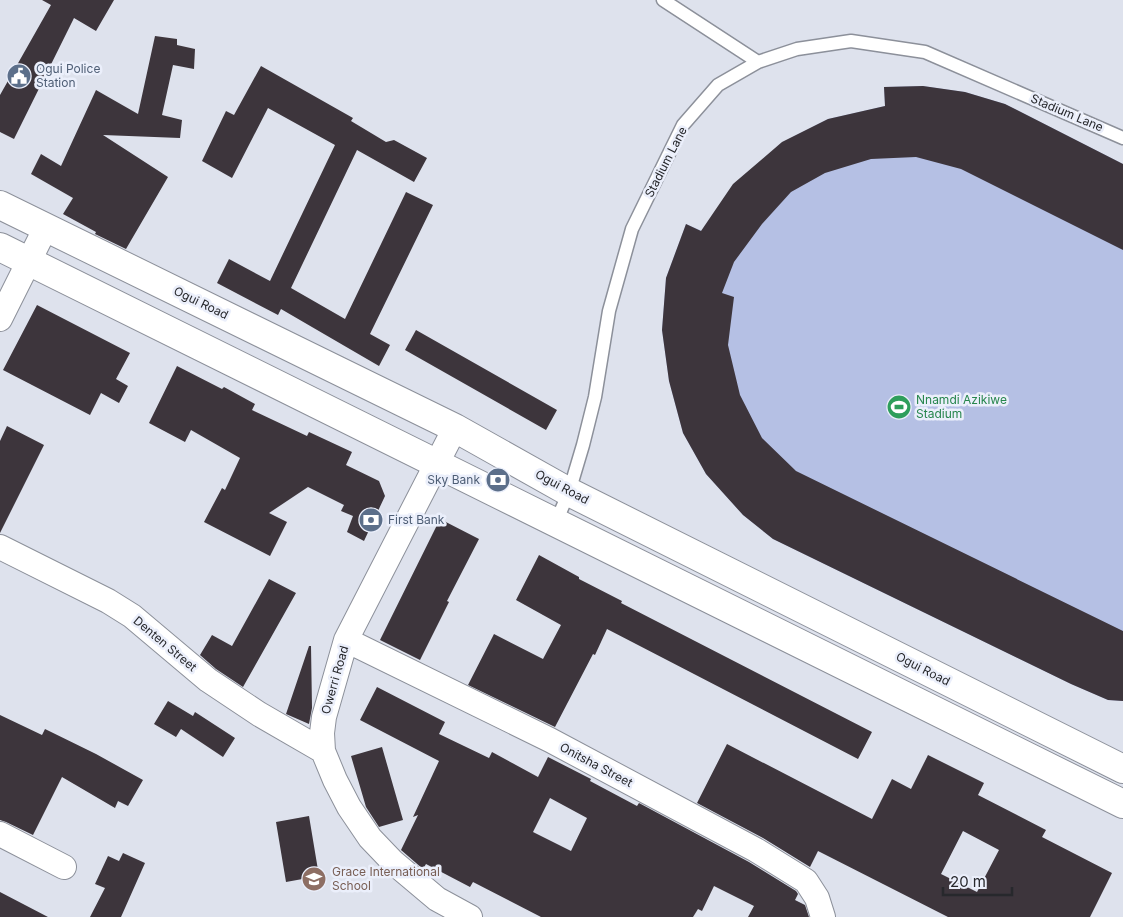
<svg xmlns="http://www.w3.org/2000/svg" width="1123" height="917" font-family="Inter,sans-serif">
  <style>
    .green { fill: #b5c0e4 }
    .building { fill: #3d353c; fill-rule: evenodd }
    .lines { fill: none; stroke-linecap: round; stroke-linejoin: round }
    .lane-casing { stroke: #8c909a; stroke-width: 15 }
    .street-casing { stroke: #8c909a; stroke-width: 26 }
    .primary-casing { stroke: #8c909a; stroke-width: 30 }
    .lane { stroke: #fff; stroke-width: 12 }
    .street { stroke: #fff; stroke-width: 24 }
    .primary { stroke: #fff; stroke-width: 28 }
    .labels { text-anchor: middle; stroke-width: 5; stroke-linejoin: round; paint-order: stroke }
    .service-label { font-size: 12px; fill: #4e5e75; stroke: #ebeffb; text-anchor: start }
    .street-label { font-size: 12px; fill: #27282c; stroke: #ebeffb }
    .leisure-label { font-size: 12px; fill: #27864d; stroke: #ebeffb; text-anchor: start }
    .education-label { font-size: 12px; fill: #785e54; stroke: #ebeffb; text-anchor: start }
  </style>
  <rect width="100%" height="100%" fill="#dee2ed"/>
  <path class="green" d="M923,86L965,92L1005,104L1123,164V701L1108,700L1071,684L773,539L743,515L706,474L683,433L669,381L662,330L666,278L686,224L702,231L783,142L828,119L885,106L884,87Z"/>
  <path class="building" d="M42,0H114L96,31L74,18L14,139L0,132V95L51,5Z
    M155,36L177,39V45L195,49L194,69L173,65L162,115L182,120L180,138L103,135L168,177L126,249L95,234L96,232L63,214L73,198L31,174L41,154L61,166L96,90L138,114Z
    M261,66L353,118L351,121L386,142L394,140L427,158L414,182L357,150L291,288L345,319L406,192L433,205L370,334L390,345L379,366L281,309L278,315L217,283L229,259L270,281L335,145L268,108L232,178L202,161L226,111L234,115Z
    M923,86L965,92L1005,104L1123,164V250L961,169L916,157L871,159L825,173L791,192L762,224L734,262L722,293L734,297L728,345L740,395L762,438L796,471L1123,631V701L1108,700L1071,684L773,539L743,515L706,474L683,433L669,381L662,330L666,278L686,224L701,231L733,184L782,142L828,119L885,106L884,87Z
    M37,305L130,353L116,379L128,386L119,403L101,393L90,415L3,370Z
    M416,330L557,410L546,430L405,350Z
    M177,366L222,389L224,387L255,404L252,410L307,436L309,432L352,452L346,465L379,481L385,496L364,541L347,532L353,516L341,511L344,505L308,487L269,513L287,522L270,556L204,522L222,488L225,490L240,458L191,430L185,442L149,423Z
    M7,426L44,445L0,533V441Z
    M440,519L479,539L447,601L449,602L420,660L380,640Z
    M539,555L579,577V579L622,601L621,603L872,732L858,759L607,629L595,655L593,654L555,727L468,685L494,634L543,659L561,625L516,600Z
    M269,579L296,593L243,687L216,669L200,655L212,635L232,646Z
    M309,646H311L312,708L309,724L286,714Z
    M377,687L445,722L439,734L489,758L492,752L538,777L548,757L591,779L590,781L637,806L639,803L749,862L796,891L798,894L795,900L805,905L809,917H748L754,906L714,886L702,911L698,909L693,917H541L473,882L470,887L426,864L423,869L401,850L418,815L413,817L439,761L360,720ZM550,798L587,818L571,851L533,832Z
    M168,701L193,716L195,712L235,738L223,757L181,729L176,737L154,724Z
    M0,715L42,735L45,729L96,754L143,780L128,806L118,801L115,808L62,777L33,835L6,822L0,820Z
    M727,744L872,819L892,779L911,789L928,755L984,783L978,795L1046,830L1042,837L1112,873L1090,917H948L818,851L810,867L763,838L697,803ZM963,831L999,850L977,892L941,874Z
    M382,747L403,820L379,827L366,807L351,756Z
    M309,816L319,876L286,882L276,822Z
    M123,853L145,863L121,917H90L105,888L95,884L108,856L119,861Z
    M0,892L48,917H0Z"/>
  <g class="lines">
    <defs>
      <path id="lane" d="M663,0L758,62
        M556,522L569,492L583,445L595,397L609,311L632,229L683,125L718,85L758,62L797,49L851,41L925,52L1123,138"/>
      <path id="street" d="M0,319L46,227
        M455,428L346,640L324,717L322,733L323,751L335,780L349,807L370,838L393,862L437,899L470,917
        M0,547L108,601L132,616L208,680L259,714L323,751
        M346,640L550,740L756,850L806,881L817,898L823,917
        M0,834L64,867"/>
      <path id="primary" d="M0,205L455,428L569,492L1123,769
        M0,247L1123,804"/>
    </defs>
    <use href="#lane" class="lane-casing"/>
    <use href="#street" class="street-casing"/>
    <use href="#primary" class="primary-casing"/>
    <use href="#lane" class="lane"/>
    <use href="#street" class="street"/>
    <use href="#primary" class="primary"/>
  </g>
  <defs>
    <symbol id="civic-disc" viewBox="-11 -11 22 22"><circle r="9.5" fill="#5c6f8a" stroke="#ebeffb"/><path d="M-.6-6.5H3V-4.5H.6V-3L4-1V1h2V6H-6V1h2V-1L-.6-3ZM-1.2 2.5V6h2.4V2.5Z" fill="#fff"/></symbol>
    <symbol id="stadium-disc" viewBox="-11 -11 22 22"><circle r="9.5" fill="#2e9e5b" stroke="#ebeffb"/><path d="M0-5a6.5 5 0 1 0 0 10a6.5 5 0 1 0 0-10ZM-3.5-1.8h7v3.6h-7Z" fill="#fff"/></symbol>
    <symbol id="bank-disc" viewBox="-11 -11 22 22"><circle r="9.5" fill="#5c6f8a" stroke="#ebeffb"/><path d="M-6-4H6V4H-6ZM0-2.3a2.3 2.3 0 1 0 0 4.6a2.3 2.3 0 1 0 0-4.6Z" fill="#fff"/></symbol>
    <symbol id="school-disc" viewBox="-11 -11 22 22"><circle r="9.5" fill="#8d6e63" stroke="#ebeffb"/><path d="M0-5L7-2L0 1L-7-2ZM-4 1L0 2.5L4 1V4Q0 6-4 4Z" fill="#fff"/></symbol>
  </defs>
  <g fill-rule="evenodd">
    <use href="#civic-disc" x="5" y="62" width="28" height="28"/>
    <use href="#stadium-disc" x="885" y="393" width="28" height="28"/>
    <use href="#bank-disc" x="484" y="466" width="28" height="28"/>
    <use href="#bank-disc" x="357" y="506" width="28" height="28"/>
    <use href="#school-disc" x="300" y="865" width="28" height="28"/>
  </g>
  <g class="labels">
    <g class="service-label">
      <text x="36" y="73">Ogui Police<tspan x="36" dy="14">Station</tspan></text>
      <text x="480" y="484" text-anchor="end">Sky Bank</text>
      <text x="388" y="524">First Bank</text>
    </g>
    <g class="street-label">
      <text transform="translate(1067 113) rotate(23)" y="4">Stadium Lane</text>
      <text transform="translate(666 162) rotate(-63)" y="4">Stadium Lane</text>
      <text transform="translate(201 303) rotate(26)" y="4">Ogui Road</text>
      <text transform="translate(562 487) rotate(28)" y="4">Ogui Road</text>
      <text transform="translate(165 644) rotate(40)" y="4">Denten Street</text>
      <text transform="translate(923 669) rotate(27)" y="4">Ogui Road</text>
      <text transform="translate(335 680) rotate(-74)" y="4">Owerri Road</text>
      <text transform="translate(596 765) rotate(28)" y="4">Onitsha Street</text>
    </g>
    <g class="leisure-label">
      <text x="916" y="404">Nnamdi Azikiwe<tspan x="916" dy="14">Stadium</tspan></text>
    </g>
    <g class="education-label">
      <text x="332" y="876">Grace International<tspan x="332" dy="14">School</tspan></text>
    </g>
  </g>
  <path d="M943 887v8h69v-8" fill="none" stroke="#27282c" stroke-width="2.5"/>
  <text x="950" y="887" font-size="15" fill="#27282c" stroke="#ebeffb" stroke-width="4" paint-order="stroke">20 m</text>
</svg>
